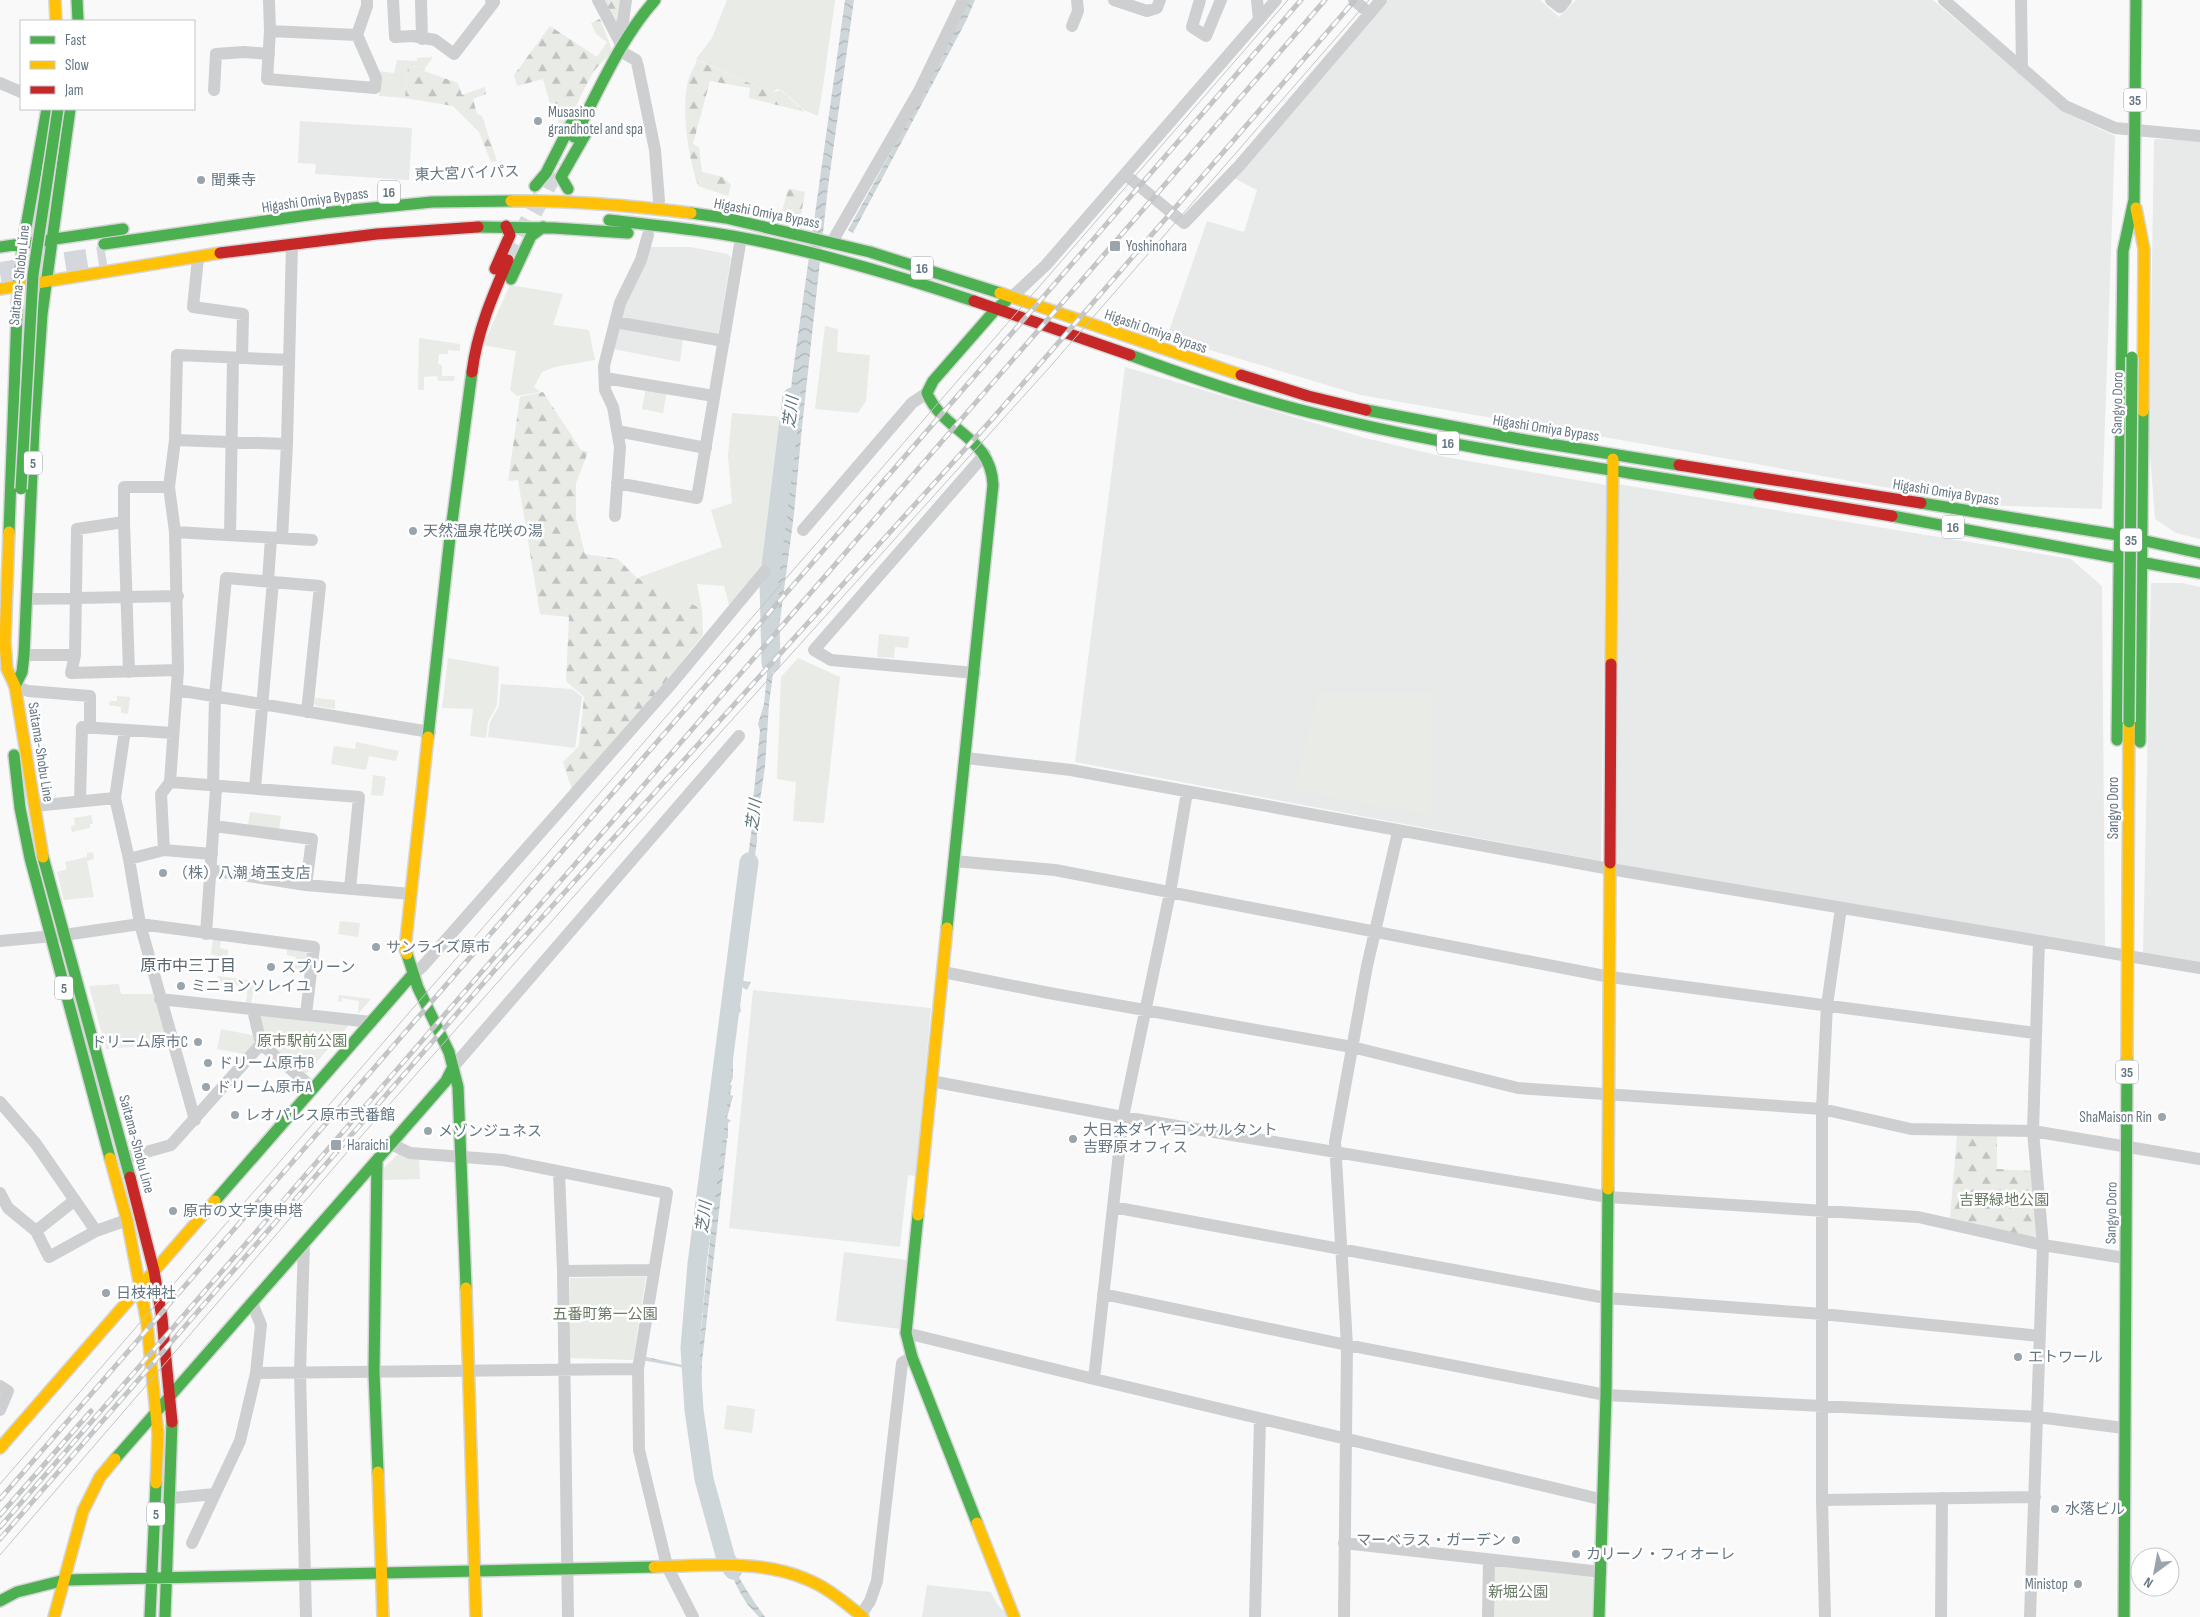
<svg xmlns="http://www.w3.org/2000/svg" width="2200" height="1617" font-family="'Sofia Sans Condensed','Noto Sans JP',sans-serif">
  <style>
    .built { fill: #e8e9e9 }
    .green { fill: #e8ebe6 }
    .forest { fill: url(#forest-firs) }
    .water { fill: url(#water-waves) }
    .lines { fill: none; stroke-linecap: round; stroke-linejoin: round }
    .river { stroke: #ced6d9; stroke-width: 19 }
    .secondary-tunnel { stroke: #d4d8dc; stroke-width: 18; stroke-dasharray: 18 9; stroke-linecap: butt }
    .highway-tunnel { stroke: #d4d8dc; stroke-width: 22; stroke-dasharray: 22 11; stroke-linecap: butt }
    .fast-casing { stroke: #d5d6d7; stroke-width: 14 }
    .slow-casing { stroke: #d5d6d7; stroke-width: 14 }
    .jam-casing { stroke: #d5d6d7; stroke-width: 14 }
    .street { stroke: #cecfd0; stroke-width: 12 }
    .fast { stroke: #4caf50; stroke-width: 11 }
    .slow { stroke: #ffc107; stroke-width: 11 }
    .jam { stroke: #c62828; stroke-width: 11 }
    .tram { stroke: #c3c5c6; stroke-width: 1 }
    .rail-casing { stroke: #c3c5c6; stroke-width: 5 }
    .rail { stroke: #fff; stroke-width: 3; stroke-dasharray: 9; stroke-linecap: butt }
    .fast-bridge-casing { stroke: #d5d6d7; stroke-width: 14; stroke-linecap: butt }
    .fast-bridge { stroke: #4caf50; stroke-width: 11 }
    .poi-dot { fill: #99a4ac; stroke: #fff; stroke-width: 2 }
    .labels { text-anchor: middle; stroke-width: 5; stroke-linejoin: round; paint-order: stroke }
    .shield { fill: #fff; stroke: #939fa8; stroke-width: 1 }
    .shield-label { font-size: 14px; font-weight: bold; fill: #657683 }
    .poi-label { font-size: 15px; fill: #657683; stroke: #fff; text-anchor: start }
    .street-label { font-size: 15px; fill: #657683; stroke: #fff }
    .park-label { font-size: 15px; fill: #687a64; stroke: #fff }
    .water-label { font-size: 16px; font-style: italic; fill: #60757c; stroke: #fff }
    .neighbourhood-label { font-size: 16px; fill: #57646e; stroke: #fff }
  </style>
  <defs>
    <pattern id="forest-firs" width="22" height="20" patternUnits="userSpaceOnUse" patternTransform="scale(1.25)"><rect width="22" height="20" fill="#e8ebe6"/><path d="M5 1l3.5 6h-7zM16 11l3.5 6h-7z" fill="#c0c3c0"/></pattern>
    <pattern id="water-waves" width="16" height="10" patternUnits="userSpaceOnUse" patternTransform="scale(1.25)"><rect width="16" height="10" fill="#ced6d9"/><path d="M0 5q4-4 8 0t8 0" fill="none" stroke="#abb2b5"/></pattern>
  </defs>
  <rect width="100%" height="100%" fill="#f9f9f9"/>
  <path class="built" d="M1388,0H1540L1559,17L1576,0H1933L2064,112L2115,136L2102,509L1984,505L1684,451L1360,395L1167,337L1207,221L1244,232L1257,190L1232,177Z
    M300,121L412,128L409,180L315,174L316,164L298,163Z
    M2154,139L2200,141V539L2176,533L2155,519L2149,442Z
    M649,247H690L728,254L731,258L718,336L684,330L680,362L613,349L623,301Z
    M1125,367L1365,438L1445,457L1606,485L1601,861L1075,762Z
    M1618,484L2071,559L2102,586L2105,948L1615,865Z
    M2151,583H2182L2200,587V963L2143,953Z
    M501,684L572,689L582,697L575,748L488,737L490,722L499,706Z
    M753,990L931,1008L916,1176L908,1175L900,1247L729,1228Z
    M844,1252L908,1260L900,1329L836,1321Z
    M927,1585L991,1592L997,1604L1005,1612L1007,1617H922Z"/>
  <path class="green" d="M727,0H835L824,80L780,64L824,80L818,116L804,110L781,90L777,89L772,93L696,59L712,38Z
    M433,57L426,67L408,66L405,98L379,96L380,76L377,71L394,73L397,60L417,61V58Z
    M510,285L563,294L553,325L589,330L595,360L555,367L542,372L534,387L540,392L517,396L510,390L516,351L483,345Z
    M825,326L838,329L837,352L870,355L866,401L858,413L815,409Z
    M419,338L460,344V351L448,350V354H439L438,364L442,365V376H455L454,381H438L437,376L424,377V390H418Z
    M646,388L667,391L663,413L642,409Z
    M732,413L783,417L764,578L729,605L724,586L697,584L702,609L637,578L722,547L711,510L732,503L728,456Z
    M879,634L909,637L908,648L895,647L894,658L877,657Z
    M448,658L499,667L497,705L488,722L486,738L470,736L473,709L442,708Z
    M798,658L840,677L824,823L793,821L796,782L777,779L781,677Z
    M1319,693H1433L1434,816L1293,790Z
    M117,696L130,697L128,714L121,713V707L109,705L110,701H117Z
    M315,698L335,700V709L316,706L314,703Z
    M356,742L399,751L396,761L369,756L366,770L331,764L334,746L355,749Z
    M373,775L386,777L383,796L371,795Z
    M250,812L281,816L279,830L248,825Z
    M91,815L93,824H90V828L72,832L71,826L75,825L74,818Z
    M93,852L94,859L87,861L94,897L64,900L57,872L67,869L65,862L87,857V853Z
    M340,921L360,923L358,937L338,934Z
    M213,939L221,940L220,948L228,950L227,960L215,958V955L211,954Z
    M287,948L306,951L308,954L305,983H303L305,970L295,968L296,957L287,955Z
    M218,976L255,981L251,1004L246,1003L248,987L217,981Z
    M119,984L121,994H153L168,1044L106,1049L89,986Z
    M339,995L371,999L358,1014L359,1001L342,998L341,1002H338Z
    M261,1015L350,1024L306,1074L267,1041L259,1019Z
    M221,1029L252,1035L255,1041L244,1054L217,1049Z
    M400,1152L419,1157L420,1179L384,1180V1168Z
    M646,1277L633,1360L570,1358V1278Z
    M727,1405L755,1409L752,1433L724,1429Z
    M1495,1565L1590,1577L1594,1580L1592,1617H1490Z"/>
  <path class="forest" d="M604,0H624L615,28Z
    M600,19L612,50C608,58 600,63 594,71C582,91 573,114 562,136L553,103L550,104L543,79L517,86L514,75L550,26L597,57L607,42L596,34L591,23Z
    M697,60L772,93L780,90L805,112L749,98L750,88L710,81L693,144L699,147L702,172L723,177L731,185L728,196L698,186C688,155 682,117 687,85C688,77 694,68 697,60Z
    M408,66L426,67L424,71L458,83L462,95L485,87L486,94L473,99L477,114L482,116L497,161L491,162L479,132L453,106L405,98Z
    M792,189L805,192L801,215L782,211L788,190Z
    M543,392L581,450L588,452L576,483V518L585,554L618,559L637,578L702,609L703,635L653,697L572,790L563,762L579,746L584,697L566,681L569,617L540,614L518,480L508,481L520,397Z
    M1957,1134H1997V1169L2032,1171L2039,1233L2034,1238L1950,1218Z"/>
  <path class="water" d="M845,0H854L828,187L802,427L794,514L769,704L765,767L757,820V841L748,906L741,978L744,981L751,982L747,990L742,987L740,1006L741,1011L738,1015L733,1052V1078L730,1084L732,1086L730,1095L733,1096L727,1118L731,1121L728,1123V1138L726,1139L727,1141L702,1362L701,1401H698C698,1488 713,1546 765,1617H759C755,1613 752,1609 749,1606C744,1601 734,1581 731,1573C698,1511 686,1440 697,1370L641,1360L642,1356L697,1368L703,1313L701,1311L703,1308L715,1191H709L706,1189L709,1183L716,1188L715,1177L719,1154L720,1116L719,1113L722,1112L734,1015L735,981L738,971L747,887L744,885L753,820L752,811L760,731L758,724L764,704L780,546L792,378Z
    M969,0H975L966,21L853,233L848,230L891,152Z"/>
  <g class="lines">
    <path class="river" d="M771,663L769,582L792,397
      M733,1570L726,1559L704,1479L694,1410L690,1348L697,1264L749,862"/>
    <path class="secondary-tunnel" d="M508,260L559,164"/>
    <path class="highway-tunnel" d="M0,273L106,257"/>
    <defs>
      <path id="fast" d="M77,0L78,21
        M574,137C599,91 620,39 655,0
        M535,186L546,173L573,120
        M568,189L561,177L589,128
        M2134,211L2136,0
        M691,213L726,218L870,252L1000,293
        M609,220C661,226 713,231 764,242C835,257 905,278 974,301
        M478,227L554,228L628,233
        M104,244L322,213L432,202L511,201
        M0,247L123,229
        M511,279L531,236L543,227
        M1130,355C1192,378 1256,400 1321,415C1465,451 1613,469 1759,494
        M1366,410L1519,439L1679,465
        M1921,503L2118,535L2200,553
        M1892,516L2200,573
        M9,532L18,286L23,244L47,109
        M15,686L22,672L24,655L34,427L42,314L70,109
        M428,737L450,537L472,372
        M2117,740L2123,251L2134,200
        M2140,742L2143,411
        M14,755L20,808L30,858L110,1158
        M43,857L130,1177
        M947,928L993,485C991,436 943,432 927,393L933,381L996,309L1006,301
        M407,954L418,988L449,1052L458,1087L466,1288
        M377,1160L374,1372L378,1472
        M215,1201L412,975
        M918,1215L906,1333L912,1357L977,1523
        M115,1459L446,1081L453,1067
        M0,1601L17,1592L65,1580L654,1567
        M150,1617L156,1483
        M165,1617L172,1422
        M1599,1617L1606,1395L1608,1189
        M2124,1617L2127,1058"/>
      <path id="slow" d="M55,0L56,21
        M511,201C571,200 631,206 691,213
        M2136,208L2144,249L2143,411
        M0,289L220,253
        M1000,293L1241,375
        M9,532L5,642L7,669L15,686L43,857
        M1611,664L1613,459
        M407,954L405,949L428,737
        M2127,1058L2129,722
        M110,1158L127,1220L147,1323L158,1434L156,1483
        M1608,1189L1610,863
        M918,1215L947,928
        M466,1288L476,1617
        M0,1448L215,1201
        M378,1472L383,1617
        M977,1523L1014,1617
        M654,1567C703,1566 760,1559 806,1579C827,1587 845,1603 863,1617
        M54,1617L83,1511L100,1477L115,1459"/>
      <path id="jam" d="M220,253L377,234L478,227
        M495,269L510,235L506,226
        M974,301L1130,355
        M472,372C477,332 492,297 508,260
        M1241,375L1308,396L1366,410
        M1679,465L1921,503
        M1759,494L1892,516
        M1610,863L1611,664
        M130,1177L154,1271L162,1318L172,1422"/>
    </defs>
    <use href="#fast" class="fast-casing"/>
    <use href="#slow" class="slow-casing"/>
    <use href="#jam" class="jam-casing"/>
    <path class="street" d="M269,0L270,31L267,79L375,88L376,78L357,35L367,6V0
      M393,0L395,37L413,36L435,40L454,54L494,2L491,0
      M421,0L422,39
      M598,0L622,46
      M1114,0L1147,11L1157,8L1160,0
      M1200,0L1192,27L1206,36L1221,0
      M1257,0L1259,20
      M1354,0L1369,13
      M1551,0L1560,7L1566,0
      M1944,0L2065,106L2115,128L2200,136
      M2021,0L2022,69
      M1072,26L1078,11L1077,0
      M270,31L357,35
      M615,33L623,22L626,0
      M620,51L636,60L638,67L655,150L659,201
      M0,83L21,92
      M214,90L216,54L244,52L269,54
      M1126,175L1184,223L1240,165L1381,0
      M832,242L919,91L963,0
      M198,258L193,307L243,314L242,358
      M1012,297L1046,265L1276,0
      M615,322L724,341
      M289,360L177,355L175,440L169,487L175,532L178,670L170,782L359,797L350,889
      M605,378L714,396
      M617,431L706,448
      M175,440L287,444
      M617,483L697,498L741,238
      M169,487H124V522L77,529L75,655L71,673L178,670
      M615,516L620,447L613,407L605,390L604,366L620,303L641,260L648,235
      M124,522L129,672
      M803,530L912,403L927,393
      M175,532L312,540
      M230,535L233,358
      M282,538L287,444L292,244
      M268,581L271,538
      M27,599L178,596
      M24,655H75
      M975,673L831,660L814,650L985,454
      M15,686L28,691L90,696V728
      M177,690L430,732
      M125,730L115,798L129,859L140,924L195,1120
      M966,758L1071,770L1610,869L2200,968
      M255,788L273,581
      M80,801L82,727L173,733
      M34,806L115,798
      M214,826L312,839L306,885
      M164,850L161,794L170,782
      M129,859L164,850L212,854
      M954,861L1055,870L1610,977L2035,1033
      M210,870L306,885L411,894
      M206,934L216,789L213,786L215,696L226,578L320,586L307,712
      M0,941L64,935L140,924L314,947L306,1014
      M943,972L1049,993L1352,1047L1518,1088L1822,1109L1911,1129L2033,1131L2200,1159
      M412,975L422,967L673,682L765,571
      M160,999L371,1022
      M253,1010L261,1044L313,1088
      M453,1067L739,736
      M931,1081L1123,1117L1608,1197L1918,1217L2043,1245L2125,1258
      M0,1102L36,1144L96,1231L127,1220
      M391,1144L410,1153L503,1160L667,1193L638,1369L639,1450L667,1566L693,1617
      M125,1158L171,1145L261,1044
      M559,1172L563,1271L568,1617
      M0,1193L8,1208L36,1231L49,1257L96,1231
      M1113,1207L1606,1298L1822,1314L2040,1336
      M36,1231L75,1200
      M304,1243L300,1372L306,1617
      M563,1271L654,1270
      M1103,1294L1347,1345L1606,1395L2037,1417L2124,1428
      M906,1333L1094,1379L1604,1500
      M256,1373L638,1369
      M1094,1379L1123,1117L1170,893L1187,792
      M0,1386L8,1391L0,1410
      M172,1498L215,1494
      M1822,1500L2035,1497
      M192,1543L240,1441L256,1373L261,1325L252,1303
      M1344,1543L1601,1572
      M861,1615L870,1601L877,1581L902,1363L912,1357
      M1255,1617L1260,1419
      M1344,1617L1347,1345L1335,1142L1367,966L1398,832
      M1488,1617L1489,1560
      M1825,1617L1822,1500V1109L1827,1005L1841,908
      M1941,1617L1942,1498
      M2030,1617L2043,1245L2033,1131L2039,941"/>
    <use href="#fast" class="fast"/>
    <use href="#slow" class="slow"/>
    <use href="#jam" class="jam"/>
    <path class="tram" d="M0,1484L1288,0
      M0,1555L349,1150L630,833L1048,369L1369,0"/>
    <defs>
      <path id="rail" d="M0,1499L1301,0
        M0,1515L91,1411
        M0,1527L1325,0
        M0,1539L507,956L994,417L1355,0"/>
    </defs>
    <use href="#rail" class="rail-casing"/>
    <use href="#rail" class="rail"/>
    <defs>
      <path id="fast-bridge" d="M21,489L33,275L58,109
        M2129,722L2132,357"/>
    </defs>
    <use href="#fast-bridge" class="fast-bridge-casing"/>
    <use href="#fast-bridge" class="fast-bridge"/>
  </g>
  <g class="poi-dot">
    <circle cx="538" cy="121" r="5"/>
    <circle cx="201" cy="180" r="5"/>
    <rect x="1109" y="240" width="12" height="12" rx="2.5"/>
    <circle cx="413" cy="531" r="5"/>
    <circle cx="163" cy="873" r="5"/>
    <circle cx="376" cy="947" r="5"/>
    <circle cx="271" cy="967" r="5"/>
    <circle cx="181" cy="986" r="5"/>
    <circle cx="198" cy="1042" r="5"/>
    <circle cx="208" cy="1063" r="5"/>
    <circle cx="206" cy="1087" r="5"/>
    <circle cx="235" cy="1115" r="5"/>
    <circle cx="2162" cy="1117" r="5"/>
    <circle cx="428" cy="1131" r="5"/>
    <circle cx="1073" cy="1139" r="5"/>
    <rect x="330" y="1139" width="12" height="12" rx="2.5"/>
    <circle cx="173" cy="1211" r="5"/>
    <circle cx="106" cy="1293" r="5"/>
    <circle cx="2018" cy="1357" r="5"/>
    <circle cx="2055" cy="1509" r="5"/>
    <circle cx="1516" cy="1540" r="5"/>
    <circle cx="1576" cy="1554" r="5"/>
    <circle cx="2078" cy="1584" r="5"/>
  </g>
  <g class="labels">
    <g class="shield">
      <rect x="2124" y="88.5" width="22" height="23" rx="4"/>
      <rect x="378" y="180.5" width="22" height="23" rx="4"/>
      <rect x="911" y="256.5" width="22" height="23" rx="4"/>
      <rect x="1437" y="431.5" width="22" height="23" rx="4"/>
      <rect x="24" y="451.5" width="18" height="23" rx="4"/>
      <rect x="1942" y="515.5" width="22" height="23" rx="4"/>
      <rect x="2120" y="528.5" width="22" height="23" rx="4"/>
      <rect x="55" y="976.5" width="18" height="23" rx="4"/>
      <rect x="2116" y="1060.5" width="22" height="23" rx="4"/>
      <rect x="147" y="1502.5" width="18" height="23" rx="4"/>
    </g>
    <g class="shield-label">
      <text x="2135" y="105">35</text>
      <text x="389" y="197">16</text>
      <text x="922" y="273">16</text>
      <text x="1448" y="448">16</text>
      <text x="33" y="468">5</text>
      <text x="1953" y="532">16</text>
      <text x="2131" y="545">35</text>
      <text x="64" y="993">5</text>
      <text x="2127" y="1077">35</text>
      <text x="156" y="1519">5</text>
    </g>
    <g class="poi-label">
      <text x="548" y="117">Musasino<tspan x="548" dy="17">grandhotel and spa</tspan></text>
      <text x="211" y="185">聞乗寺</text>
      <text x="1126" y="251">Yoshinohara</text>
      <text x="423" y="536">天然温泉花咲の湯</text>
      <text x="173" y="878">（株）八潮 埼玉支店</text>
      <text x="386" y="952">サンライズ原市</text>
      <text x="281" y="972">スプリーン</text>
      <text x="191" y="991">ミニョンソレイユ</text>
      <text x="188" y="1047" text-anchor="end">ドリーム原市C</text>
      <text x="218" y="1068">ドリーム原市B</text>
      <text x="216" y="1092">ドリーム原市A</text>
      <text x="245" y="1120">レオパレス原市弐番館</text>
      <text x="2152" y="1122" text-anchor="end">ShaMaison Rin</text>
      <text x="1083" y="1135">大日本ダイヤコンサルタント<tspan x="1083" dy="17">吉野原オフィス</tspan></text>
      <text x="438" y="1136">メゾンジュネス</text>
      <text x="347" y="1150">Haraichi</text>
      <text x="183" y="1216">原市の文字庚申塔</text>
      <text x="116" y="1298">日枝神社</text>
      <text x="2028" y="1362">エトワール</text>
      <text x="2065" y="1514">水落ビル</text>
      <text x="1506" y="1545" text-anchor="end">マーベラス・ガーデン</text>
      <text x="1586" y="1559">カリーノ・フィオーレ</text>
      <text x="2068" y="1589" text-anchor="end">Ministop</text>
    </g>
    <g class="street-label">
      <text transform="translate(467 173) rotate(-2)" y="5">東大宮バイパス</text>
      <text transform="translate(315 200) rotate(-8)" y="5">Higashi Omiya Bypass</text>
      <text transform="translate(767 213) rotate(11)" y="5">Higashi Omiya Bypass</text>
      <text transform="translate(19 275) rotate(-84)" y="5">Saitama-Shobu Line</text>
      <text transform="translate(1156 331) rotate(19)" y="5">Higashi Omiya Bypass</text>
      <text transform="translate(2117 403) rotate(-89)" y="5">Sangyo Doro</text>
      <text transform="translate(1546 428) rotate(9)" y="5">Higashi Omiya Bypass</text>
      <text transform="translate(1946 492) rotate(9)" y="5">Higashi Omiya Bypass</text>
      <text transform="translate(41 752) rotate(81)" y="5">Saitama-Shobu Line</text>
      <text transform="translate(2113 808) rotate(-90)" y="5">Sangyo Doro</text>
      <text transform="translate(137 1144) rotate(75)" y="5">Saitama-Shobu Line</text>
      <text transform="translate(2111 1213) rotate(-89)" y="5">Sangyo Doro</text>
    </g>
    <g class="park-label">
      <text x="302" y="1046">原市駅前公園</text>
      <text x="2004" y="1205">吉野緑地公園</text>
      <text x="605" y="1319">五番町第一公園</text>
      <text x="1518" y="1597">新堀公園</text>
    </g>
    <g class="water-label">
      <text transform="translate(790 412) rotate(-83)" y="6">芝川</text>
      <text transform="translate(753 815) rotate(-83)" y="6">芝川</text>
      <text transform="translate(703 1217) rotate(-83)" y="6">芝川</text>
    </g>
    <g class="neighbourhood-label">
      <text x="188" y="971">原市中三丁目</text>
    </g>
  </g>
  <rect x="20" y="20" width="175" height="90" fill="#ffffff" stroke="#c1c8cd"/>
  <rect x="30" y="36" width="25" height="8" fill="#4caf50" stroke="#c1c8cd"/>
  <text x="65" y="45" font-size="15" fill="#657683">Fast</text>
  <rect x="30" y="61" width="25" height="8" fill="#ffc107" stroke="#c1c8cd"/>
  <text x="65" y="70" font-size="15" fill="#657683">Slow</text>
  <rect x="30" y="86" width="25" height="8" fill="#c62828" stroke="#c1c8cd"/>
  <text x="65" y="95" font-size="15" fill="#657683">Jam</text>
  <g transform="translate(2155 1572) rotate(212)"><circle r="24" fill="#ffffff" stroke="#c1c8cd"/>
  <path d="M0-4L9 19L0 12L-9 19Z" fill="#99a4ac"/>
  <text y="-8" font-size="14" font-weight="bold" text-anchor="middle" fill="#657683">N</text>
  </g>
</svg>
